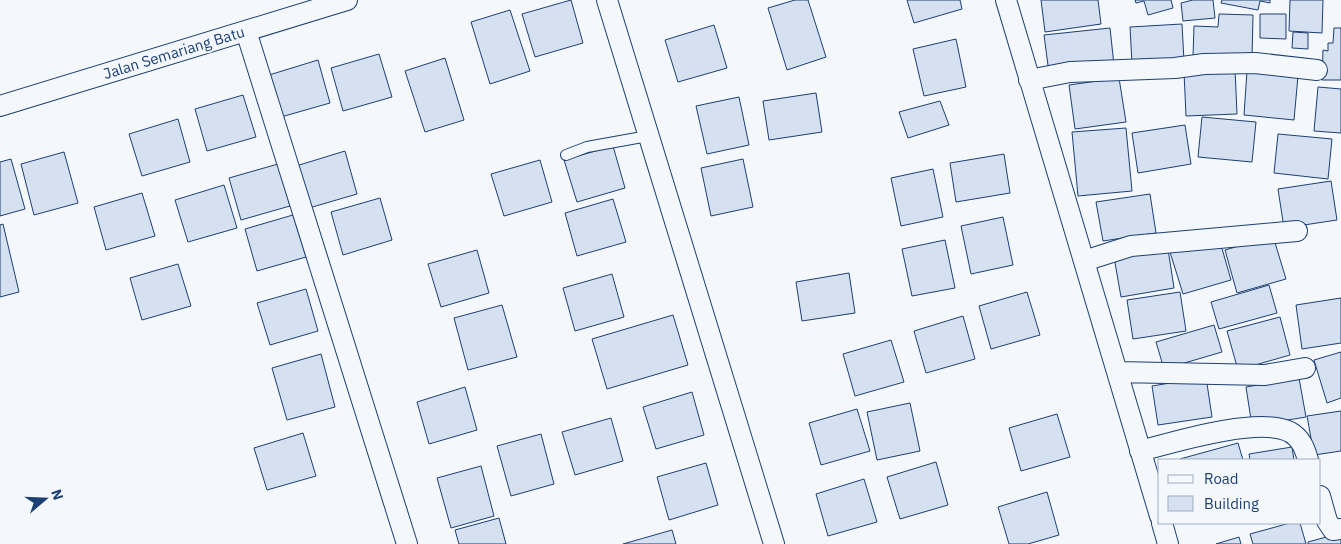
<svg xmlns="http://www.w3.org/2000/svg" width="1341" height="544" font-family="'IBM Plex Sans',sans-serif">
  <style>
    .building { fill: #d5e0f0; stroke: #1d3f73 }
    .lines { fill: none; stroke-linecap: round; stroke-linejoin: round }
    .service-casing { stroke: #1d3f73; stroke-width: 12 }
    .minor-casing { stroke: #1d3f73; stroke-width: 22 }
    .service { stroke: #f4f7fb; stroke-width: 10 }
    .minor { stroke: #f4f7fb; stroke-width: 20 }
    .labels { text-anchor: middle; stroke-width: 4; stroke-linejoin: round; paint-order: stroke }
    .street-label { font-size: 15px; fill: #1d3f73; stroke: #f4f7fb }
  </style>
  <rect width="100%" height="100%" fill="#f4f7fb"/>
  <path class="building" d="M571,0L583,43L535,57L522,14Z
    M795,0H808L826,57L787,70L768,8Z
    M907,0H960L962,9L914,23Z
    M1041,0H1098L1101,24L1045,32Z
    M1135,0H1171L1173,8L1148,15L1144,1L1136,3Z
    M1193,0H1213L1215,18L1183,21L1181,3Z
    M1222,0H1270V3L1260,1L1258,10L1221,3Z
    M1290,0H1323L1322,33L1289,31Z
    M510,10L530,71L490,84L471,22Z
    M1219,14L1253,15L1252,58L1193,56L1194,26L1218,27Z
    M1260,14H1286V39L1260,38Z
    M1182,24L1184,61L1132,64L1130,27Z
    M714,25L727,68L678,82L665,40Z
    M1110,28L1114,65L1049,73L1044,35Z
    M1334,28H1341V80H1322L1323,50L1328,51V43H1333Z
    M1293,32L1308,33V49L1292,48Z
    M956,39L966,87L924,96L913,49Z
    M379,54L392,97L343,111L331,68Z
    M445,58L464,120L425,132L405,71Z
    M318,60L330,103L281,117L269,75Z
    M1235,69L1237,114L1186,116L1184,72Z
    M1247,71L1298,76L1294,120L1244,115Z
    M1119,78L1126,122L1075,129L1069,85Z
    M1318,87L1341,89V133L1314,131Z
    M816,93L822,132L769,140L763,101Z
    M243,95L256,137L207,151L195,109Z
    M739,97L749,145L707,154L696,106Z
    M940,101L949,125L908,138L899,112Z
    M1202,117L1256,122L1252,162L1198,157Z
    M178,119L190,162L142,176L129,134Z
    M1185,125L1191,164L1138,173L1132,133Z
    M1126,128L1132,191L1078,196L1072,132Z
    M1278,134L1332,139L1328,179L1274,173Z
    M613,146L625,188L577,202L564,160Z
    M345,151L357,194L309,208L296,166Z
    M64,152L78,203L34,215L21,164Z
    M1004,154L1010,193L956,202L950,163Z
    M11,159L25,209L0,216V162Z
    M743,159L753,207L711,216L701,168Z
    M540,160L552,202L504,216L491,174Z
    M278,164L290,206L241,220L229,178Z
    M933,169L943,217L901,226L891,178Z
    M1331,181L1337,220L1284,228L1278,189Z
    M224,185L237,228L188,242L175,200Z
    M142,193L155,236L106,250L94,207Z
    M1150,194L1156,233L1103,241L1096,202Z
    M380,198L392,240L343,255L331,212Z
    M613,199L626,242L577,256L565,213Z
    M293,215L306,257L257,271L245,229Z
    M1003,217L1013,265L971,274L961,226Z
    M3,224L19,292L0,297V225Z
    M1273,236L1286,279L1237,293L1225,250Z
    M1219,238L1231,280L1183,294L1170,252Z
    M945,240L955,288L912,296L902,249Z
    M1168,249L1174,288L1121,297L1114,257Z
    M477,250L489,293L441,307L428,264Z
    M178,264L191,306L142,320L130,278Z
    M849,273L855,313L802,321L796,282Z
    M612,274L624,317L575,331L563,288Z
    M1269,285L1277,313L1219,329L1211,302Z
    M306,289L318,331L270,345L257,303Z
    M1027,292L1040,335L991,349L979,306Z
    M1180,292L1186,331L1133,339L1127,300Z
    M1341,298V343L1302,349L1296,305Z
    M502,305L517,357L468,370L454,318Z
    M673,315L688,365L607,389L592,339Z
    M963,316L975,359L926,373L914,331Z
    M1280,317L1290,355L1238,370L1227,331Z
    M1214,325L1222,352L1164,369L1156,342Z
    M891,340L904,382L855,396L843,354Z
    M1341,352V398L1327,403L1314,360Z
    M321,354L335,407L287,420L272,368Z
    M1206,377L1212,417L1158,425L1152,386Z
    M1299,378L1306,417L1252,426L1246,387Z
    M465,387L477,430L429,444L417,402Z
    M692,392L704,435L656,449L643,407Z
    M910,403L920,451L877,460L867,412Z
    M857,409L870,451L821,465L809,423Z
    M1341,411V451L1314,455L1307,416Z
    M1057,414L1070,457L1021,471L1009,428Z
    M611,418L623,461L575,475L562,432Z
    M303,433L316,476L267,490L254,448Z
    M541,434L554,484L511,496L497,446Z
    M1238,443L1243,460H1181L1180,459Z
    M1292,447L1294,460H1250L1249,454Z
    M936,462L948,505L900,519L887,477Z
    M706,463L718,505L669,520L657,477Z
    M481,466L494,516L451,528L437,478Z
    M864,479L877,522L828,536L816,494Z
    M1047,492L1059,535L1028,544H1009L998,507Z
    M499,518L506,544H459L455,530Z
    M1290,523H1300L1306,544H1253L1250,534Z
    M672,530L676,544H623Z
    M1341,533V544H1308V542Z
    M1239,537L1241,544H1216Z"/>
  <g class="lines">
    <defs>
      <path id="service" d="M566,155L587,147L648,136"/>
      <path id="minor" d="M607,0L774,544
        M1006,0L1160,516
        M246,31L407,544
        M1029,80L1070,72L1175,68L1204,64L1255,63L1317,70
        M0,106L347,0
        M1084,261L1131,246L1297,231
        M1117,372L1265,375L1305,368
        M1140,451C1174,442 1259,416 1290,432C1301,438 1305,449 1308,460
        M1320,496L1327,521L1333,530L1341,529
        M1162,523L1168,544"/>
    </defs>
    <use href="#service" class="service-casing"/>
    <use href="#minor" class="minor-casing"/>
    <use href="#service" class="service"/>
    <use href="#minor" class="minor"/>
  </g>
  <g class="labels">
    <g class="street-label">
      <text transform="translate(174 53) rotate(-17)" y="5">Jalan Semariang Batu</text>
    </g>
  </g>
  <rect x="1158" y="459" width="162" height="65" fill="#f4f7fb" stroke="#9eadc5"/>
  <rect x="1168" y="475" width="25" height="8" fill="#f4f7fb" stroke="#9eadc5"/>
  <text x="1204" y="484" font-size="15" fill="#1d3f73">Road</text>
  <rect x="1168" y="496" width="25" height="15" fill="#d5e0f0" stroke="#9eadc5"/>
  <text x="1204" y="509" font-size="15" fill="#1d3f73">Building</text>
  <g transform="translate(45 499) rotate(71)" stroke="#f4f7fb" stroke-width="4" paint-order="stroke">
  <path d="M0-4L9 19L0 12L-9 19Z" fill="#1d3f73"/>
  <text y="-8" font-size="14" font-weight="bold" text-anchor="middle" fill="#1d3f73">N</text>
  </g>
</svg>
